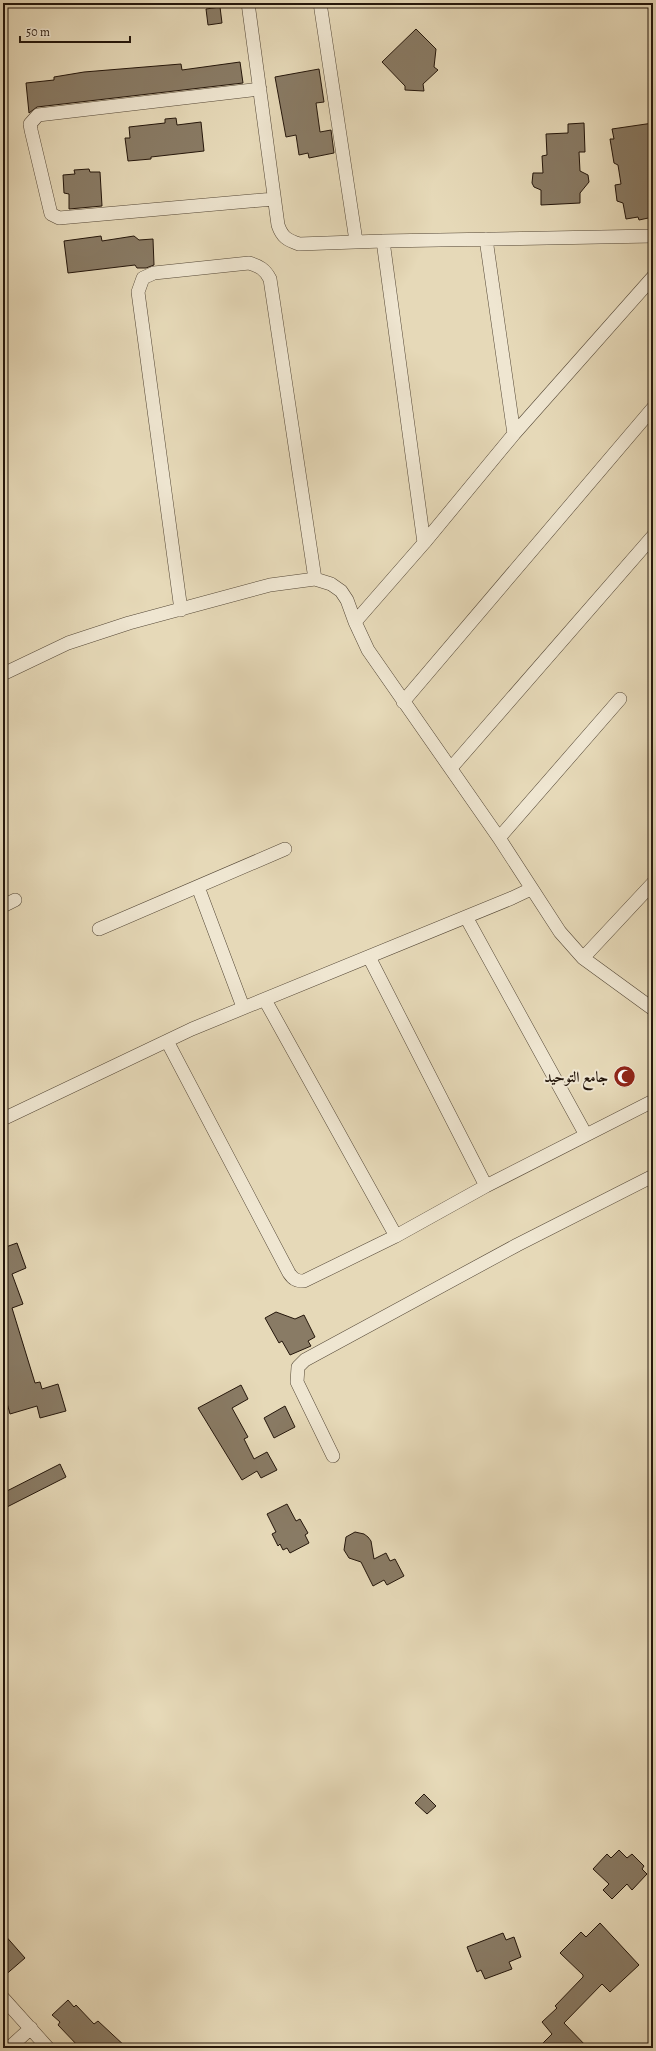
<svg xmlns="http://www.w3.org/2000/svg" width="656" height="2051" font-family="Alegreya,Amiri,serif">
  <style>
    .building { fill: #897b65; stroke: #24160b }
    .lines { fill: none; stroke-linecap: round; stroke-linejoin: round }
    .street-casing { stroke: #544736; stroke-width: 14 }
    .street { stroke: #efe6d1; stroke-width: 13 }
    .labels { text-anchor: middle; stroke-width: 4; stroke-linejoin: round; paint-order: stroke }
    .poi-label { font-size: 15px; font-weight: bold; fill: #24160b; stroke: #efe6d1; text-anchor: end }
  </style>
  <rect width="100%" height="100%" fill="#e6d9b8"/>
  <filter id="stains"><feTurbulence type="fractalNoise" baseFrequency=".005" numOctaves="4"/><feColorMatrix values="0 0 0 0 .2 0 0 0 0 .09 0 0 0 0 .02 0 0 0 .5 -.17"/></filter>
  <radialGradient id="worn" r=".72"><stop offset=".6" stop-color="#630" stop-opacity="0"/><stop offset="1" stop-color="#630" stop-opacity=".3"/></radialGradient>
  <path class="building" d="M220,7L222,23L208,25L206,9Z
    M416,29L436,49L434,67L438,70L423,84L424,91L405,90V86L382,62Z
    M240,62L243,83L37,107L29,113L26,83L54,80V77L84,72L181,64L182,70Z
    M319,69L324,102L316,103L320,132L331,130L334,153L309,158L308,153L299,155L296,135L286,137L275,77Z
    M176,118L177,125L201,122L204,151L151,157V159L128,161L125,138H130L129,127L165,123V119Z
    M584,123L585,152H579L580,171L588,175L589,182L580,193V203L541,205V190L534,187L532,183L533,173H543L542,156L547,155L546,134L568,133V124Z
    M653,123V217L639,220L638,217L626,219L623,203L617,201L615,185L621,184L618,165L614,163L610,139H614L612,129Z
    M89,169L90,172H100L102,206L69,209V194L64,193L63,175L75,174L74,170Z
    M101,236L102,241L134,236L139,240L153,239L154,265L146,268H137L135,265L68,273L64,241Z
    M17,1243L26,1268L12,1274L23,1304L12,1308L35,1383L40,1382L42,1389L58,1384L66,1411L40,1418L37,1406L10,1414L7,1403L3,1404V1248Z
    M276,1312L295,1319L304,1315L315,1337L308,1341L311,1346L290,1355L282,1341L279,1343L265,1318Z
    M241,1385L248,1399L232,1408L248,1437L244,1439L254,1459L267,1452L277,1470L261,1478L257,1471L242,1480L198,1408Z
    M285,1406L295,1427L274,1438L264,1418Z
    M60,1464L66,1477L3,1509V1493Z
    M287,1504L296,1521L300,1519L308,1533L305,1535L309,1543L290,1553L287,1548L283,1550L280,1544L278,1546L272,1534L276,1532L267,1514Z
    M355,1532L364,1534L368,1537L371,1541L374,1559L386,1553L390,1561L395,1559L404,1576L387,1585L384,1580L373,1586L361,1562L349,1558L344,1550L346,1537Z
    M424,1794L436,1806L427,1814L415,1803Z
    M619,1850L627,1858L632,1854L644,1866L642,1869L647,1874L632,1890L627,1884L612,1899L603,1890L609,1884L593,1869L607,1854L611,1858Z
    M600,1923L639,1965L610,1992L602,1984L564,2023L588,2048H538L552,2034L542,2022L557,2008L555,2006L583,1977V1975L560,1953L581,1932L586,1937Z
    M3,1933L25,1958L3,1977Z
    M503,1933L506,1940L514,1937L521,1957L509,1962L512,1969L485,1979L481,1970L477,1972L467,1947Z
    M68,2000L74,2007L76,2005L94,2024L98,2021L127,2048H80L58,2025L60,2022L52,2015Z"/>
  <g class="lines">
    <defs>
      <path id="street" d="M248,3L278,225C282,237 287,240 299,244L383,241L653,236
        M320,3L356,241
        M260,89L38,115L30,124L31,130L51,214L59,218L274,199
        M486,239L514,434
        M383,241L424,543
        M181,610L138,292L143,278L154,273L249,263C259,266 265,269 270,279L315,579
        M355,622L424,543L514,434L653,277
        M3,674L68,643L129,623L270,585L315,579L331,584L341,591L347,600L355,622L368,650L499,838L560,932L583,958L653,1009
        M403,702L653,408
        M451,768L653,536
        M499,838L620,699
        M198,887L243,1007
        M3,906L15,900
        M466,917L586,1135
        M99,929L285,849
        M369,957L486,1186
        M583,958L653,883
        M265,1000L396,1236
        M167,1041L289,1273C293,1279 296,1281 304,1281L396,1236L486,1186L653,1101
        M3,1119L192,1029L512,898L531,889
        M333,1456L297,1382L298,1367L305,1360L517,1245L653,1176
        M3,1998L48,2048
        M9,2048L31,2028"/>
    </defs>
    <use href="#street" class="street-casing"/>
    <use href="#street" class="street"/>
  </g>
  <defs>
    <symbol id="mosque-disc" viewBox="-11 -11 22 22"><circle r="9.5" fill="#8f2418" stroke="#efe6d1"/><path d="M3.5-4.9A6 6 0 1 0 3.5 4.9A5 5 0 1 1 3.5-4.9Z" fill="#fff"/></symbol>
  </defs>
  <g fill-rule="evenodd">
    <use href="#mosque-disc" x="612" y="1064" width="25" height="25"/>
  </g>
  <g class="labels">
    <g class="poi-label">
      <text x="608" y="1082">جامع التوحيد</text>
    </g>
  </g>
  <rect width="656" height="2051" fill="none" stroke="#e6d9b8" stroke-width="16"/>
  <rect x="4" y="4" width="648" height="2043" fill="none" stroke="#24160b" stroke-width="2"/>
  <rect x="8" y="8" width="640" height="2035" fill="none" stroke="#24160b"/>
  <path d="M20 36v6h110v-6" fill="none" stroke="#24160b" stroke-width="2"/>
  <text x="26" y="36" font-size="12" fill="#24160b" stroke="#efe6d1" stroke-width="3" paint-order="stroke">50 m</text>
  <rect width="100%" height="100%" filter="url(#stains)"/>
  <rect width="100%" height="100%" fill="url(#worn)"/>
</svg>
